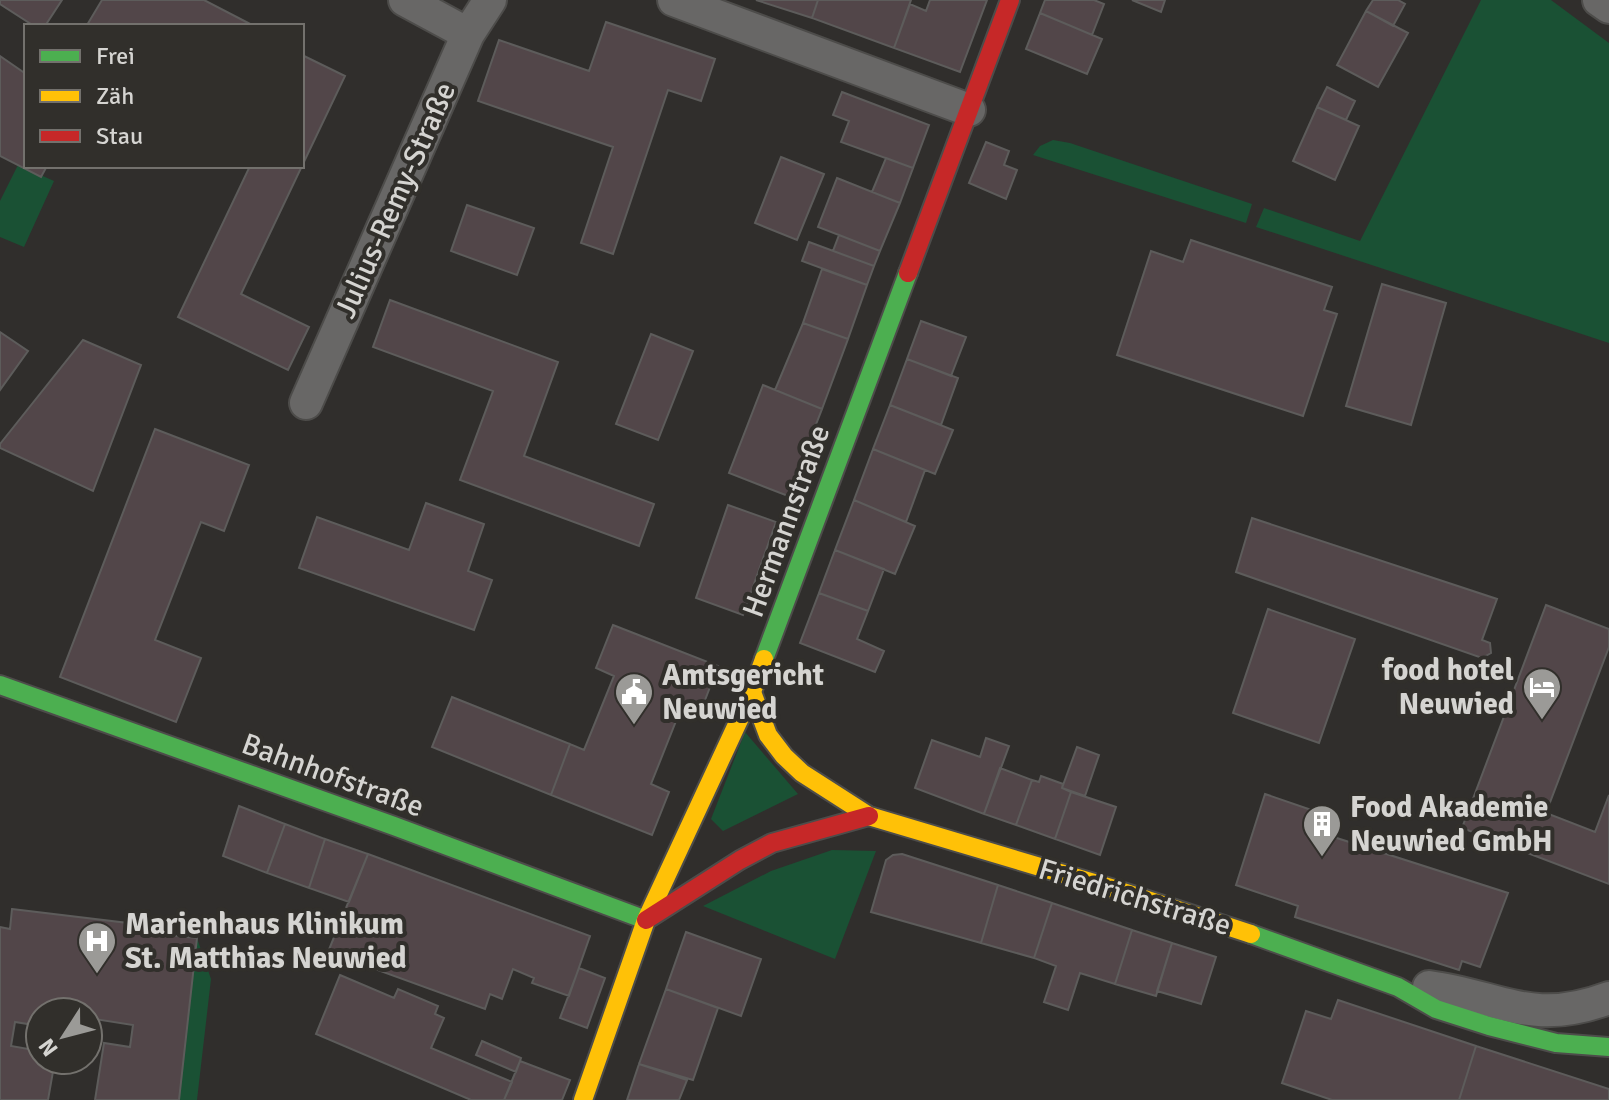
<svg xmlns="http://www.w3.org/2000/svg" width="1609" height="1100" font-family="Signika,sans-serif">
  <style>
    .green { fill: #1a5134 }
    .building { fill: #524649; stroke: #5d5c5b; stroke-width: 2 }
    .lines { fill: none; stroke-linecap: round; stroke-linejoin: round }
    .street-casing { stroke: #4d4c4a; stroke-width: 36 }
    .fast-casing { stroke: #4d4c4a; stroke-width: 22 }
    .slow-casing { stroke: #4d4c4a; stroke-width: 22 }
    .jam-casing { stroke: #4d4c4a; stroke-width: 22 }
    .street { stroke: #686766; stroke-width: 32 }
    .fast { stroke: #4caf50; stroke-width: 18 }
    .slow { stroke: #ffc107; stroke-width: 18 }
    .jam { stroke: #c62828; stroke-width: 18 }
    .labels { text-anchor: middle; stroke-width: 8; stroke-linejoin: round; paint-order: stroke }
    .street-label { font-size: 30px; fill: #d5d4d1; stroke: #312f2b }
    .poi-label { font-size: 30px; font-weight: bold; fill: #d5d4d1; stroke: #312f2b; text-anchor: start }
  </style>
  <rect width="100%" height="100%" fill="#302e2c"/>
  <path class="green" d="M1481,0H1551L1609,43V343L1256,227L1264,208L1360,241Z
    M1053,140L1070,143L1252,204L1246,223L1033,155L1040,146Z
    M18,165L54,181L24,247L0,237V201Z
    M745,732L798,794L723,831L711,819Z
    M832,850L876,851L835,959L703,906L771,871Z
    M197,938L211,979L197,1100H179Z"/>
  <path class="building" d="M0,0H62L45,26H34L0,4Z
    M102,0H204L254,26H89L87,25Z
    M756,0H818L812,18Z
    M818,0H911L894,48L812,18Z
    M930,0H987L960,72L894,48L910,4L926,11Z
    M1045,0H1094L1104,4L1092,35L1040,13Z
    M1132,0H1165L1161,12Z
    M1373,0H1398L1405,4L1393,26L1366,11Z
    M1366,11L1408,33L1378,87L1337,65Z
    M1040,13L1102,39L1087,74L1026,49Z
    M606,22L715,59L701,101L668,90L613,254L581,243L613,147L478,101L499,40L589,71Z
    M302,55L345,76L302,166Z
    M0,56L26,74V166H47L41,177L0,156Z
    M1327,87L1355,101L1346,120L1317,107Z
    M842,92L929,125L913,168L841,142L849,121L833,115Z
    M1317,107L1359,126L1335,180L1293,161Z
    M986,142L1009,151L1004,165L1017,170L1006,199L969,183Z
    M781,157L824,174L797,240L755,223Z
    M886,158L913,168L900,203L872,192Z
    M250,166H302L241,294L309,327L288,370L178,317Z
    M837,178L900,203L880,251L818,227Z
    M467,205L534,228L517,275L451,251Z
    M839,235L880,251L874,266L833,251Z
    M1191,240L1332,287L1324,310L1337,314L1303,416L1117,355L1151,251L1183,262Z
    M809,242L874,266L867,285L802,261Z
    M822,269L867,285L848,339L803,323Z
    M1382,284L1446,303L1411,425L1346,406Z
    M390,300L558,362L524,456L654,504L639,546L460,480L493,391L373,347Z
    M921,321L966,337L951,376L907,359Z
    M803,323L848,339L822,409L775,390Z
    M0,332L28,351L0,390Z
    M651,334L693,351L658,440L616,424Z
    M83,340L141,365L93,491L0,448V444Z
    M907,359L958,378L941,425L890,405Z
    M763,385L822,409L788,496L729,473Z
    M890,405L953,430L935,474L873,449Z
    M155,429L249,465L224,531L201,522L155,640L201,658L176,722L60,677Z
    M873,449L925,470L906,522L854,500Z
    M854,500L915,526L895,574L835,550Z
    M426,503L484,524L468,571L492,580L474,630L299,568L317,517L409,550Z
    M728,505L776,522L743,615L696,598Z
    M1252,518L1497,599L1482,640L1490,643L1491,653L1482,658L1236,572Z
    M835,550L884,569L868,611L819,593Z
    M819,593L868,611L857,639L884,651L875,672L800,643Z
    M1546,605L1609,629V647L1546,813L1595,832L1609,795V884L1462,828Z
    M1268,609L1355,639L1319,743L1233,713Z
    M613,625L718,666L702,708L684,701L651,784L669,792L652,835L551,795L570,744L584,750L614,676L596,668Z
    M452,697L570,744L551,795L432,747Z
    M986,738L1009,746L984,814L915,788L932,740L980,757Z
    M1077,747L1099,755L1085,796L1062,788Z
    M1000,768L1032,780L1016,825L984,814Z
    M1041,776L1063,784L1062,788L1071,792L1055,839L1016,825L1032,780L1039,782Z
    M1071,792L1116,807L1100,855L1055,839Z
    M1265,794L1320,813L1315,831L1508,893L1480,967L1462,961L1459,970L1295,917L1298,906L1236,885Z
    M239,806L285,824L267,873L223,856Z
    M285,824L325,839L309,888L267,873Z
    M325,839L368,854L349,902L309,888Z
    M368,854L590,936L569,996L532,983L534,978L513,969L502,999L490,994L485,1009L328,952Z
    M902,854L998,885L981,943L871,912L886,860L893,855Z
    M998,885L1052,903L1034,958L981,943Z
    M1052,903L1132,930L1115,984L1080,973L1068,1010L1044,1002L1056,966L1034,958Z
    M12,909L136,924V932L197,938L179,1100H95L104,1043L130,1047L133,1025L88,1018V1012H40V1026L15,1022L11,1046L40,1051V1060H55L48,1100H0V927L10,929Z
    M1132,930L1172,943L1156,996L1115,984Z
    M686,932L761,959L741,1016L666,989Z
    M1172,943L1216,957L1201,1004L1157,991Z
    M579,968L605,978L587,1028L560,1018Z
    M340,975L394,998L398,989L438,1006L435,1014L444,1018L431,1048L512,1082L504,1100H471L316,1034Z
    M666,989L718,1008L693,1080L639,1064Z
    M1338,1000L1476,1046L1459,1100H1332L1282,1083L1306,1011L1331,1019Z
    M482,1041L521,1058L516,1072L476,1055Z
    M1476,1046L1609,1089V1100H1459Z
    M520,1061L570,1080L562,1100H504Z
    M639,1064L687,1080L679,1100H627Z"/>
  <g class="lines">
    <defs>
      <path id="street" d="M405,0L468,34
        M674,0L969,110
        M1599,0L1609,7
        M306,403L468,34L490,0
        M1429,987C1502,997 1531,1027 1609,998"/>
      <path id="fast" d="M764,659L908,273
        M0,685L394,826L646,920
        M1251,934L1398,987L1436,1009L1489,1026L1556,1043L1609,1047"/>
      <path id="slow" d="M752,692L768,735L784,756L802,773L869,816L1114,889L1251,934
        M583,1100L646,920L752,692L764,659"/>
      <path id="jam" d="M908,273L1010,0
        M646,920L740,860L772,843L869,816"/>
    </defs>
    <use href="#street" class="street-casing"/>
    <use href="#fast" class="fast-casing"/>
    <use href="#slow" class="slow-casing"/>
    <use href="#jam" class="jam-casing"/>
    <use href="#street" class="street"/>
    <use href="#fast" class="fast"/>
    <use href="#slow" class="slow"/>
    <use href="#jam" class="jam"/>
  </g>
  <defs>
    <symbol id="hotel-pin" viewBox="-11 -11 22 30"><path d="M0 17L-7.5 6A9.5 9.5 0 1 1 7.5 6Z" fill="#9b9a97" stroke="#312f2b"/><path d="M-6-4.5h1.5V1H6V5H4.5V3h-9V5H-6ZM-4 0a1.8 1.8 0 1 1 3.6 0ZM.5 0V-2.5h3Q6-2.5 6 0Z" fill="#fff"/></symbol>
    <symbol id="civic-pin" viewBox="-11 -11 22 30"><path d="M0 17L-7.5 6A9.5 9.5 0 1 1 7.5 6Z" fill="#9b9a97" stroke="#312f2b"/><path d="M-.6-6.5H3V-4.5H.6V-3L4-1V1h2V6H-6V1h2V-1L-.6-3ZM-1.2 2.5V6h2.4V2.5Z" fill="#fff"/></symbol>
    <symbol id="building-pin" viewBox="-11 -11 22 30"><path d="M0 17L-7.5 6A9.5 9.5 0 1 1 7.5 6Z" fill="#9b9a97" stroke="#312f2b"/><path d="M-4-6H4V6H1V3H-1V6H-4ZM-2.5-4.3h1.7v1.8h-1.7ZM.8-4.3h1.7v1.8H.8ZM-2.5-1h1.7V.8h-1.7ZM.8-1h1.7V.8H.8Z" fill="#fff"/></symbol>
    <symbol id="hospital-pin" viewBox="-11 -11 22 30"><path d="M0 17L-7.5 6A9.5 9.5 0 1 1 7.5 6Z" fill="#9b9a97" stroke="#312f2b"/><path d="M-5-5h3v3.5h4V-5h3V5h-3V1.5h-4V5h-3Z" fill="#fff"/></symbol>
  </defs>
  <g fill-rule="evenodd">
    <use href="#hotel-pin" x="1520" y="665" width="44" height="60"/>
    <use href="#civic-pin" x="612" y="670" width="44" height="60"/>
    <use href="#building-pin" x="1300" y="802" width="44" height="60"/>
    <use href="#hospital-pin" x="75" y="919" width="44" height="60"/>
  </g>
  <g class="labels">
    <g class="street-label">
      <text transform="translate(395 200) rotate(-66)" y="10">Julius-Remy-Straße</text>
      <text transform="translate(786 521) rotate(-70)" y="10">Hermannstraße</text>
      <text transform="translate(333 775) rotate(20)" y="10">Bahnhofstraße</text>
      <text transform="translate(1135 897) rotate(17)" y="10">Friedrichstraße</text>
    </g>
    <g class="poi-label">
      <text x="1514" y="680" text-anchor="end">food hotel<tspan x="1514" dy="34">Neuwied</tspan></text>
      <text x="662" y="685">Amtsgericht<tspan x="662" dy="34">Neuwied</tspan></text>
      <text x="1350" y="817">Food Akademie<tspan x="1350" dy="34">Neuwied GmbH</tspan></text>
      <text x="125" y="934">Marienhaus Klinikum<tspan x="125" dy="34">St. Matthias Neuwied</tspan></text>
    </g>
  </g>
  <rect x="24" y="24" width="280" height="144" fill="#312f2b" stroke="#73716d" stroke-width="2"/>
  <rect x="40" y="50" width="40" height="12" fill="#4caf50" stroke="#73716d" stroke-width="2"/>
  <text x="96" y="64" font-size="24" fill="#d5d4d1">Frei</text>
  <rect x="40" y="90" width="40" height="12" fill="#ffc107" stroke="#73716d" stroke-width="2"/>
  <text x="96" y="104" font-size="24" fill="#d5d4d1">Zäh</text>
  <rect x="40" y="130" width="40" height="12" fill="#c62828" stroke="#73716d" stroke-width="2"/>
  <text x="96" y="144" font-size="24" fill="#d5d4d1">Stau</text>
  <g transform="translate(64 1036) rotate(234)"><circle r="38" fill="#312f2b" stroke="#73716d" stroke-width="2"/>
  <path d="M0-6L14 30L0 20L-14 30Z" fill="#9b9a97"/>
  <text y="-12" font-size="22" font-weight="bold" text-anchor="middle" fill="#d5d4d1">N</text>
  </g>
</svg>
